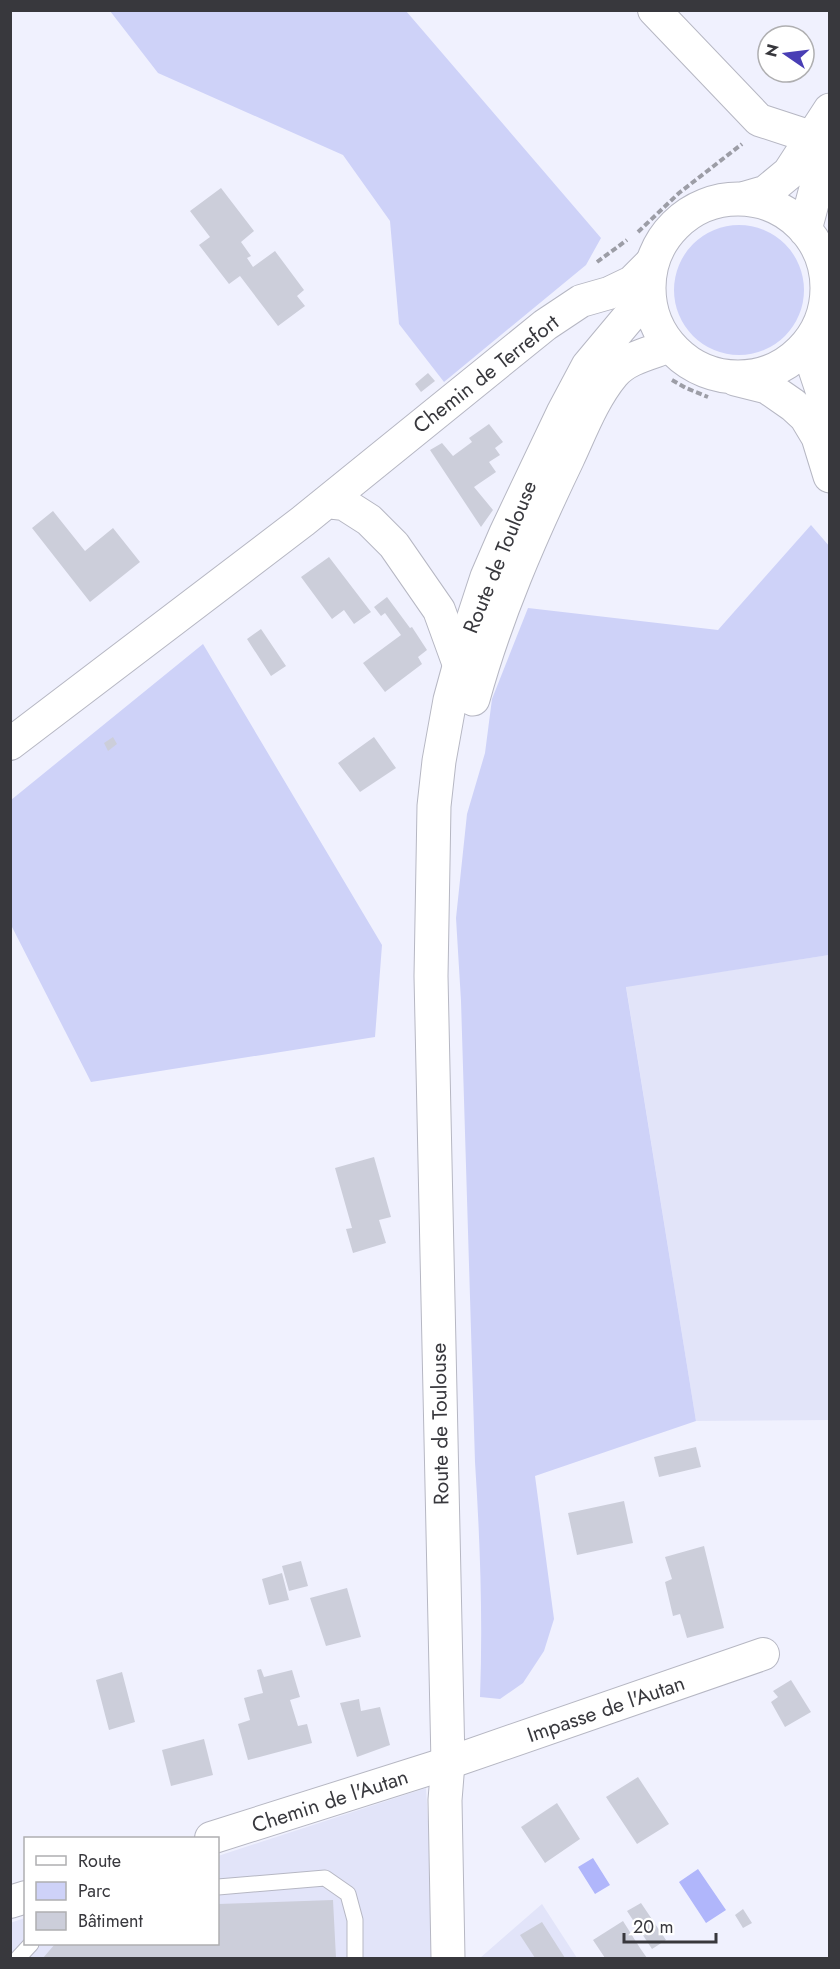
<svg xmlns="http://www.w3.org/2000/svg" width="840" height="1969" font-family="Jost,sans-serif">
  <style>
    .built { fill: #e2e4f9 }
    .green { fill: #ced2f8 }
    .water { fill: #b0b6fb }
    .building { fill: #ccceda }
    .lines { fill: none; stroke-linecap: round; stroke-linejoin: round }
    .service-casing { stroke: #b6b7c3; stroke-width: 17 }
    .minor-casing { stroke: #b6b7c3; stroke-width: 34 }
    .secondary-casing { stroke: #b6b7c3; stroke-width: 35 }
    .path { stroke: #9c9da6; stroke-width: 4; stroke-dasharray: 6 3; stroke-linecap: butt }
    .service { stroke: #fff; stroke-width: 15 }
    .minor { stroke: #fff; stroke-width: 32 }
    .secondary { stroke: #fff; stroke-width: 33 }
    .labels { text-anchor: middle; stroke-width: 4.5; stroke-linejoin: round; paint-order: stroke }
    .street-label { font-size: 21px; fill: #38383d; stroke: #fff }
  </style>
  <rect width="100%" height="100%" fill="#f0f1fe"/>
  <path class="built" d="M829,955V1420L696,1421L626,986Z
    M426,1788L436,1958H11L10,1923L25,1918L26,1944H218V1856Z
    M542,1904L577,1958H480Z"/>
  <path class="green" d="M110,11H406L601,238L586,265L444,382L399,324L390,221L343,155L158,73Z
    M674 290a65 65 0 1 1 130 0a65 65 0 1 1-130 0Z
    M811,525L830,547L829,955L626,987L696,1421L535,1476L554,1619L544,1651L523,1683L500,1699L480,1697C483,1618 480,1540 475,1462L461,1001L456,918L467,814L485,753L492,699L528,608L718,630Z
    M203,644L382,945L375,1037L91,1082L11,925V800Z"/>
  <path class="water" d="M593,1858L610,1885L595,1894L578,1867Z
    M698,1869L726,1910L706,1923L679,1882Z"/>
  <path class="building" d="M221,188L254,231L241,242L251,256L247,258L253,267L275,251L304,290L297,296L305,306L278,326L240,276L229,284L199,245L210,237L190,211Z
    M428,373L435,381L421,392L415,384Z
    M489,424L503,442L495,448L500,455L489,462L496,472L474,487L493,510L481,527L430,450L442,443L453,456L472,442L469,438Z
    M53,511L85,551L113,528L140,562L90,602L32,528Z
    M329,557L371,612L354,624L344,610L332,619L301,577Z
    M387,597L410,628L412,627L427,650L418,657L422,664L385,692L363,663L401,635L385,613L381,616L374,607Z
    M261,629L286,666L271,676L247,639Z
    M113,737L117,744L108,751L104,743Z
    M374,737L396,768L360,792L338,763Z
    M374,1157L391,1217L379,1220L386,1243L353,1253L346,1229L352,1228L335,1168Z
    M696,1447L701,1467L659,1477L654,1457Z
    M624,1501L633,1543L577,1555L568,1513Z
    M704,1546L724,1628L687,1638L680,1614L673,1616L665,1582L672,1579L665,1557Z
    M301,1561L308,1586L289,1591L282,1566Z
    M282,1573L289,1600L269,1605L262,1579Z
    M347,1588L361,1637L326,1646L310,1598Z
    M261,1669L264,1677L292,1670L300,1697L290,1700L298,1726L307,1724L312,1743L248,1760L238,1724L250,1720L244,1698L263,1693L257,1670Z
    M122,1672L135,1722L109,1730L96,1680Z
    M791,1680L811,1712L785,1727L771,1702L778,1697L773,1691Z
    M359,1699L361,1711L380,1707L390,1745L357,1757L340,1703Z
    M204,1739L213,1775L171,1786L162,1750Z
    M638,1777L669,1824L637,1844L606,1797Z
    M557,1803L580,1839L545,1863L521,1827Z
    M333,1900L336,1958H43L55,1944H218V1904Z
    M641,1903L666,1940L652,1949L627,1911Z
    M743,1909L752,1923L743,1928L735,1915Z
    M623,1921L640,1948L647,1958H605L593,1940Z
    M542,1922L565,1958H535L520,1935Z"/>
  <g class="lines">
    <defs>
      <path id="service" d="M218,1887L325,1878L348,1894L355,1920V1958
        M18,1958L31,1944"/>
      <path id="minor" d="M654,10L759,120L811,137L830,146
        M327,502L344,504L369,520L394,545L439,610L459,665
        M10,744L303,521L545,325L581,301L609,293L632,282L653,261
        M211,1838L448,1763L763,1654
        M10,1902L26,1897"/>
      <path id="secondary" d="M742,199L766,192L789,173L830,110
        M649 288a89 89 0 1 1 178 0a89 89 0 1 1-178 0Z
        M805,230L815,192L830,157
        M816,331L812,360L830,414
        M735,379L767,387L793,405L806,417L818,437L830,476
        M473,699C496,615 530,537 568,458C581,430 593,398 613,374C626,358 651,353 669,346
        M448,1958L445,1800L448,1763L431,976L434,806L439,761L450,700L467,638L487,577L506,533L563,413L588,366L649,293"/>
    </defs>
    <use href="#service" class="service-casing"/>
    <use href="#minor" class="minor-casing"/>
    <use href="#secondary" class="secondary-casing"/>
    <path class="path" d="M638,232L679,193L742,144
      M597,262L627,240
      M672,380L686,388L708,397"/>
    <use href="#service" class="service"/>
    <use href="#minor" class="minor"/>
    <use href="#secondary" class="secondary"/>
  </g>
  <g class="labels">
    <g class="street-label">
      <text transform="translate(486 374) rotate(-38)" y="7">Chemin de Terrefort</text>
      <text transform="translate(500 557) rotate(-68)" y="7">Route de Toulouse</text>
      <text transform="translate(440 1424) rotate(-91)" y="7">Route de Toulouse</text>
      <text transform="translate(606 1709) rotate(-19)" y="7">Impasse de l'Autan</text>
      <text transform="translate(330 1801) rotate(-18)" y="7">Chemin de l'Autan</text>
    </g>
  </g>
  <rect width="840" height="1969" fill="none" stroke="#38383d" stroke-width="24"/>
  <rect x="24" y="1837" width="195" height="108" fill="#ffffff" stroke="#afafb1" stroke-width="1.5"/>
  <rect x="36" y="1856" width="30" height="9" fill="#ffffff" stroke="#afafb1" stroke-width="1.5"/>
  <text x="78" y="1867" font-size="18" fill="#38383d">Route</text>
  <rect x="36" y="1882" width="30" height="18" fill="#ced2f8" stroke="#afafb1" stroke-width="1.5"/>
  <text x="78" y="1897" font-size="18" fill="#38383d">Parc</text>
  <rect x="36" y="1912" width="30" height="18" fill="#ccceda" stroke="#afafb1" stroke-width="1.5"/>
  <text x="78" y="1927" font-size="18" fill="#38383d">Bâtiment</text>
  <g transform="translate(786 54) rotate(284)"><circle r="28" fill="#ffffff" stroke="#afafb1" stroke-width="1.5"/>
  <path d="M0-4.5L10 22L0 15L-10 22Z" fill="#493eb5"/>
  <text y="-9" font-size="16" font-weight="bold" text-anchor="middle" fill="#38383d">N</text>
  </g>
  <path d="M624 1933v9h92v-9" fill="none" stroke="#38383d" stroke-width="3"/>
  <text x="633" y="1933" font-size="18" fill="#38383d" stroke="#ffffff" stroke-width="4.5" paint-order="stroke">20 m</text>
</svg>
